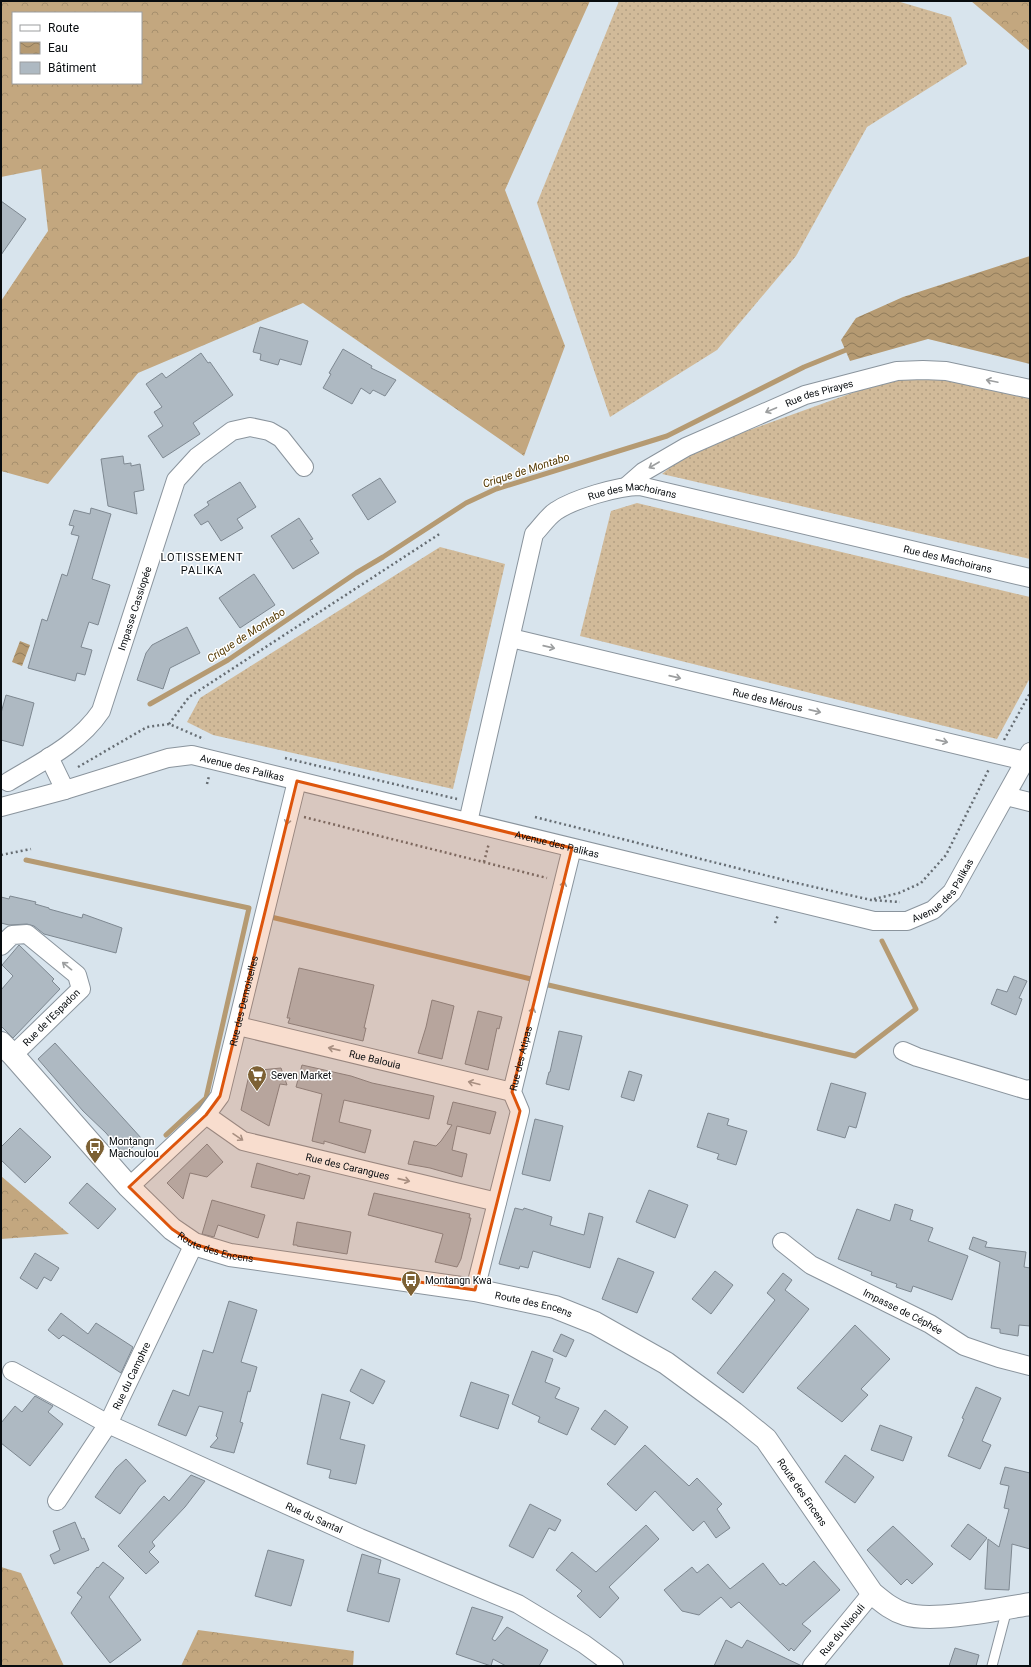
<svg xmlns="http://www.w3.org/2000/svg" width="1031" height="1667" font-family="Roboto,sans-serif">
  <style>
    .grass { fill: url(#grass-dots) }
    .forest { fill: url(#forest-crowns); fill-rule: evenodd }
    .water { fill: url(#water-waves) }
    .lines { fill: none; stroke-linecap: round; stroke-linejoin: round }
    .stream { stroke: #b59a72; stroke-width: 5 }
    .building { fill: #aeb9c2; stroke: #7e8891 }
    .lane-casing { stroke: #8a949d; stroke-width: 11 }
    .street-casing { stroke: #8a949d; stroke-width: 20 }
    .secondary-casing { stroke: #8a949d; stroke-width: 24 }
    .path { stroke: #666d73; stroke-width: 2.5; stroke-dasharray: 2 3; stroke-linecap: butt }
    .lane { stroke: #fff; stroke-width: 9 }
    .street { stroke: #fff; stroke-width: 18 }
    .secondary { stroke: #fff; stroke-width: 22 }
    .oneway { stroke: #9c9e9f }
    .marked { fill: #dd550c; fill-opacity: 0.2; stroke: #dd550c; stroke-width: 3; stroke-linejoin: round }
    .labels { text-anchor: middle; stroke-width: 3; stroke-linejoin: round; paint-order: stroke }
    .street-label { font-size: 10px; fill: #080c0f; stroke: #fff }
    .poi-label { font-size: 10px; fill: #080c0f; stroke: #fff; text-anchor: start }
    .water-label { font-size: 11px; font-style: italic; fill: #533801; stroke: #fff }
    .neighbourhood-label { font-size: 11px; letter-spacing: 1px; fill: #080c0f; stroke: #fff }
  </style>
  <defs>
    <pattern id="grass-dots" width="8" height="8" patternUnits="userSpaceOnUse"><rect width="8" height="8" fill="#d1ba99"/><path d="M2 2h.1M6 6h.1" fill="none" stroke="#b29f83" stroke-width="1.8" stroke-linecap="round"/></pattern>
    <pattern id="forest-crowns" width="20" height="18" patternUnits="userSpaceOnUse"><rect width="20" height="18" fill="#c3a77f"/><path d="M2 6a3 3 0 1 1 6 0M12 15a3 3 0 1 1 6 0" fill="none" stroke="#a68f6d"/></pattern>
    <pattern id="water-waves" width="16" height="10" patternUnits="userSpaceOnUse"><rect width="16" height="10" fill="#b59a72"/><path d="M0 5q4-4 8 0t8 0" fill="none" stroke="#917c5c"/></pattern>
  </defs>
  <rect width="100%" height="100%" fill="#d8e4ed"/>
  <path class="grass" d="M619,1H897L951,17L967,64L867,127L796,256L717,350L610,417L537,203Z
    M939,378L1030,398V559L662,474L689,452L888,380Z
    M637,503L1030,597V678L997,739L580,636L611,511Z
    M440,547L505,564L453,789L213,735L187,722L200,698Z"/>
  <path class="forest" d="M1,1H590L505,190L565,346L524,456L303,303L138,373L48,484L1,471V301L48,231L41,169L1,177ZM13,13H141V83H13Z
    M971,1H1030V51Z
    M1,1176L69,1234L1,1239Z
    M1,1567L21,1573L64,1666H1Z
    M198,1630L354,1651L353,1666H181Z"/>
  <path class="water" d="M1030,256V364L928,339L850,361L841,340L856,318L903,297Z
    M20,641L30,645L22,666L12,662Z"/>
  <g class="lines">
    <path class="stream" d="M150,704L228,660L356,573L383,557L466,503L496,489L667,436L804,367L851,348
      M26,860L249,908L206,1098L166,1135
      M271,917L531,979
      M544,984L855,1056L916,1009L882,941"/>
  </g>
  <path class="building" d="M1,201L26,219L1,255Z
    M260,327L308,341L301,365L280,359L278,365L260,360L261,354L253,352Z
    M343,349L372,366L371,368L396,380L385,396L373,390L370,394L361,388L352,404L323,388L331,374L329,373Z
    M201,353L208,363L210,362L233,395L193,423L200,434L163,458L148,436L163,426L154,412L162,407L146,384L162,373L166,378Z
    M123,456L124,464L131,463V466L140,464L144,490L134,492L137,514L108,506L101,459Z
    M380,478L396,502L368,520L352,495Z
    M240,482L256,507L237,519L243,528L221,541L208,521L201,525L194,515L209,505L207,502Z
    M91,508L111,514L92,579L110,585L98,625L89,622L81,647L92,650L85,675L77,673L75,681L28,668L42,619L47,621L62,574L67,576L79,536L71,534L74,526L69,525L74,510L90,514Z
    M299,518L313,539L310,540L319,553L293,569L271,536Z
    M254,574L275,605L240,628L219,598Z
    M187,627L200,653L170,668L163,689L137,680L146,653L152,645Z
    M6,695L34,703L23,746L1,740V713Z
    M10,896L36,902L35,904L49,908V909L82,918L83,914L122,928L116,953L44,934L34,926L27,924L9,925L1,923V897L9,899Z
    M19,945L54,979L52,981L60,989L13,1038L1,1026V990L13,976L2,965Z
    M299,968L374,985L364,1028H366L363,1041L288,1023L290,1018H287Z
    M1014,976L1027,981L1019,998L1022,999L1016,1015L991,1004L997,989L1007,992Z
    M432,1000L454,1006L442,1059L418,1053L426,1027Z
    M478,1011L502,1017L499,1029L497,1028L488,1070L465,1064Z
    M559,1031L582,1036L569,1090L546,1084L549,1072H550Z
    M55,1043L142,1139L124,1155L106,1133L83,1111L38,1059Z
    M302,1065L351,1076L372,1083L434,1096L429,1119L344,1100L339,1122L371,1130L365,1153L324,1141V1144L312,1141L322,1094L296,1087Z
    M281,1068L287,1085L280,1084L269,1126L241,1110L250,1071Z
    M629,1071L642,1075L634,1101L621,1097Z
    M831,1083L866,1093L856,1128L849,1126L845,1138L817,1130Z
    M453,1102L496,1112L490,1134L457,1126L452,1150L467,1154L462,1177L430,1168L408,1164L414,1141L436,1146L441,1141L452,1125L447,1124Z
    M708,1113L729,1119L727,1125L747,1131L736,1165L717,1159L719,1154L697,1147Z
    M535,1119L563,1126L550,1181L522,1174Z
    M20,1128L51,1157L25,1183L1,1160V1147Z
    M207,1144L223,1162L207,1177L190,1173L183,1199L167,1183Z
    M257,1163L298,1175L299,1173L310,1176L304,1199L251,1187Z
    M87,1183L116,1209L98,1229L69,1203Z
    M649,1190L688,1205L675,1238L636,1222Z
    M374,1193L470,1214L469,1218H471L461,1259L457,1267L435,1262L443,1234L368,1215Z
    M212,1200L265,1215L258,1238L218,1225L214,1237L202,1234Z
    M895,1204L913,1210L910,1220L933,1228L928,1241L968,1256L952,1300L913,1286L911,1292L896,1287L897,1284L871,1275L872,1272L838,1259L857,1209L890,1221Z
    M515,1208L523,1210L524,1208L552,1217L550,1225L584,1235L589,1213L603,1217L590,1268L533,1251L528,1268L520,1266L519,1269L499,1264Z
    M297,1222L351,1232L347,1254L297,1246V1245H293Z
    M973,1237L987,1242L985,1247L1026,1252L1024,1267L1030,1268V1326L1019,1325L1018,1336L1000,1333V1329L991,1328L1000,1262L969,1249Z
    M35,1253L59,1268L51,1281L44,1277L37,1289L20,1278Z
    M618,1258L654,1272L637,1313L602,1299Z
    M715,1271L733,1285L711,1314L692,1299Z
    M783,1273L792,1280L785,1290L809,1309L743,1393L717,1373L775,1300L767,1293Z
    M229,1301L257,1310L241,1362L257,1367L250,1392L248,1391L240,1422L243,1423L234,1453L210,1447L218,1438L216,1436L223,1412L199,1406L186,1436L158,1425L173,1390L189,1396L203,1350L213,1353Z
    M61,1313L88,1334L96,1323L133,1347L121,1373L63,1335L59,1339L48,1330Z
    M855,1325L890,1359L861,1389L868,1395L842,1422L797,1388Z
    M561,1334L574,1340L566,1357L553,1351Z
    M532,1351L553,1359L545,1382L560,1388L555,1398L579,1408L567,1435L538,1422L540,1417L512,1404Z
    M361,1369L385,1381L373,1404L350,1391Z
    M471,1382L509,1395L498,1429L460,1416Z
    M976,1387L1001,1398L982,1441L991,1445L980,1469L948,1456L964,1419L962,1418Z
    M322,1394L350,1402L340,1439L365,1445L356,1484L329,1478L331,1470L307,1464Z
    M35,1396L53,1406L48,1412L63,1424L30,1466L1,1443V1423L15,1406L22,1412Z
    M605,1410L628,1427L615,1445L591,1429Z
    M880,1425L912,1437L903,1461L871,1450Z
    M645,1445L689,1486L697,1478L722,1504L717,1509L730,1528L716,1538L704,1521L693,1531L655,1491L636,1511L607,1484Z
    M845,1455L874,1477L855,1503L825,1482Z
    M126,1459L146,1481L140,1486L120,1514L95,1497L116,1468Z
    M1005,1467L1030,1473V1549L1012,1544L1009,1590L985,1589L988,1539L999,1547L1009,1509L1004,1508L1009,1486L1000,1484Z
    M191,1475L205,1481L185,1507L152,1542L155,1546L149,1552L159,1562L146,1574L118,1546L164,1496L169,1501Z
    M530,1504L561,1520L555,1531L549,1528L533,1558L509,1546Z
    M75,1522L82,1539L84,1538L89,1550L54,1564L50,1555L60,1550L53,1531Z
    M968,1524L987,1538L970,1560L951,1546Z
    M646,1525L659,1539L609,1587L619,1598L600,1618L577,1596L582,1591L556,1570L572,1552L596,1572Z
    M893,1526L933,1564L912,1584L907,1579L901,1585L867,1550Z
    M268,1550L304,1560L291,1606L255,1596Z
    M362,1554L381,1560L378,1573L400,1579L389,1622L347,1611Z
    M814,1561L840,1590L802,1624L811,1631L794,1651L791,1648L789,1651L739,1602L731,1608L721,1597L699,1615L682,1611L664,1590L692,1567L697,1573L708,1564L730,1589L763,1563L780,1585L783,1583L786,1586Z
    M103,1562L124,1578L109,1597L141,1640L110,1663L71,1613L82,1597L77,1593L97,1567L98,1568Z
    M472,1607L503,1617L492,1639L495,1641L507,1627L548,1650L539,1666H506L493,1659L491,1666L456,1654Z
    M726,1640L742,1648L747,1640L802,1666H714Z
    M955,1648L979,1655L976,1666H949Z"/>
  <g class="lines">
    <defs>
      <path id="lane" d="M992,1666L1007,1609"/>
      <g id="street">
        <path id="s1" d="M627,486L643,472L686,447L805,395L897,371L923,370L946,371L1030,389"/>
        <path id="s2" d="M511,638L1025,761"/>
        <path d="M49,757L65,790"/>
        <path id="s3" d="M8,782C41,762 79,744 101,711L176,480L197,457L232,431L250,427L269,431L281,438L304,467"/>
        <path d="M1006,796L1030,802"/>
        <path id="s4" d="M1,807L65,790L168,758L192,755L874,921H907L933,910L952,892L1030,752"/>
        <path id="s5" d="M468,822L534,534C541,527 548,516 556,511C574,499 618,486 640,486L1030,578"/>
        <path d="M1,946L12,935L27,934L77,975L81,989L13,1055"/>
        <path id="s6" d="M238,1026L512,1092"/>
        <path d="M903,1051L917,1057L1027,1090L1030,1089"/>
        <path id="s7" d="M206,1115L243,1141L497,1202"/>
        <path id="s8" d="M129,1187L206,1115L220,1096L297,781"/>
        <path id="s9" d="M782,1242L811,1265L930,1324L964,1346L999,1358L1030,1366"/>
        <path id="s10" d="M475,1290L520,1111L512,1092L572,848"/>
        <path id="s11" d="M12,1371L108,1424L360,1538L518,1604L584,1644L614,1666"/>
        <path id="s12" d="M57,1501L108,1424L194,1244"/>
        <path id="s13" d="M812,1666L872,1593"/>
      </g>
      <g id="secondary">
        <path id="s14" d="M1,1043L13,1055L129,1187L172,1229L194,1244L230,1255L475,1290L555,1307L595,1323L666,1363L734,1413L766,1439L872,1593C883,1602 892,1610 905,1614C932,1623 1000,1609 1030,1604"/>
      </g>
    </defs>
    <use href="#lane" class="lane-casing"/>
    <use href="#street" class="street-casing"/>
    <use href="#secondary" class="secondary-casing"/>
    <path class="path" d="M169,724L189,697L441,533
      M1004,740L1030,693
      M285,758L457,799
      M78,767L147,727L169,724L204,739
      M207,784L209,776
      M304,817L547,878
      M535,817L788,881L871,900L900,902
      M1,855L31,849
      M484,862L489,843
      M874,899L899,893L921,883L946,855L989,769
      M775,923L778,915"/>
    <use href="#lane" class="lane"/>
    <use href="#street" class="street"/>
    <use href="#secondary" class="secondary"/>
  </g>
  <defs><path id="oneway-shaft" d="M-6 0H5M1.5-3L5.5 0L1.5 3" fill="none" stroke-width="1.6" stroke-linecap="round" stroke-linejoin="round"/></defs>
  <g class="oneway">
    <use href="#oneway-shaft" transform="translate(992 381) rotate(-168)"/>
    <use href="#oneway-shaft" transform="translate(771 410) rotate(157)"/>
    <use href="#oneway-shaft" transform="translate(654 465) rotate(150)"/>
    <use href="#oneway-shaft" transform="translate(549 647) rotate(13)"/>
    <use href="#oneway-shaft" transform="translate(675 677) rotate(13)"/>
    <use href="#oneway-shaft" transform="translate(815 711) rotate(13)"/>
    <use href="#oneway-shaft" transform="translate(942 741) rotate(13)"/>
    <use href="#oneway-shaft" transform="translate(288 819) rotate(104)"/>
    <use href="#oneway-shaft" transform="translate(563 887) rotate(-76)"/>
    <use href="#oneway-shaft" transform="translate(67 966) rotate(-141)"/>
    <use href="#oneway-shaft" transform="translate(532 1013) rotate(-76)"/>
    <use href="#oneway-shaft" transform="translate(334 1049) rotate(-167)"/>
    <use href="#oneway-shaft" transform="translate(474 1083) rotate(-166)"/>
    <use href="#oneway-shaft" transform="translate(238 1137) rotate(34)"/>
    <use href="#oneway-shaft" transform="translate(404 1180) rotate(13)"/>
  </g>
  <path class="marked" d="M297,781L572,848L512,1092L520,1111L475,1290L230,1255L194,1244L172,1229L129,1187L206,1115L220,1096Z"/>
  <defs>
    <symbol id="supermarket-pin" viewBox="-11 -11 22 30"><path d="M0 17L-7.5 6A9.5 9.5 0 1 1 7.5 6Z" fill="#7d6134" stroke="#fff"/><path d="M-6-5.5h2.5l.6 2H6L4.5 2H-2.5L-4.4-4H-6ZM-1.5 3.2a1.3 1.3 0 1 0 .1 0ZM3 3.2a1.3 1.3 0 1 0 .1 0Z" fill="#fff"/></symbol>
    <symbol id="bus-pin" viewBox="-11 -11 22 30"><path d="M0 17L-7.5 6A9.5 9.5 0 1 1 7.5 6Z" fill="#7d6134" stroke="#fff"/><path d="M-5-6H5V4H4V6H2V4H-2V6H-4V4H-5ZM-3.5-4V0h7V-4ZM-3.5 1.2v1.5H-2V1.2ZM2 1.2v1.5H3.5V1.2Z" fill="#fff"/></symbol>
  </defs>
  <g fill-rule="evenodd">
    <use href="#supermarket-pin" x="246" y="1064" width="22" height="30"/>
    <use href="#bus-pin" x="84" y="1136" width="22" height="30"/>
    <use href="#bus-pin" x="400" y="1269" width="22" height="30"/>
  </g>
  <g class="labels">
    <g class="street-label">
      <text dy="4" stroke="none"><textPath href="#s1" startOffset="215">Rue des Pirayes</textPath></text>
      <text dy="4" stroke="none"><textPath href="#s5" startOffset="408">Rue des Machoirans</textPath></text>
      <text dy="4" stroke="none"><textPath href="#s5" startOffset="732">Rue des Machoirans</textPath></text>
      <text dy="4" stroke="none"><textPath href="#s3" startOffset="226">Impasse Cassiopée</textPath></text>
      <text dy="4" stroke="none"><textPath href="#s2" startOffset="264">Rue des Mérous</textPath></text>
      <text dy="4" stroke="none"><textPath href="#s4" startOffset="250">Avenue des Palikas</textPath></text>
      <text dy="4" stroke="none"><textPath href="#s4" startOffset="574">Avenue des Palikas</textPath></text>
      <text dy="4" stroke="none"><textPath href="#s4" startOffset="982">Avenue des Palikas</textPath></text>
      <text dy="4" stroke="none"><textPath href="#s8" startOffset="227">Rue des Demoiselles</textPath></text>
      <text transform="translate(51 1017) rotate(-45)" y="4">Rue de l'Espadon</text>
      <text dy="4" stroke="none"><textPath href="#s6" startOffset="141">Rue Balouia</textPath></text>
      <text dy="4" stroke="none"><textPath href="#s10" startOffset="240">Rue des Atipas</textPath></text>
      <text dy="4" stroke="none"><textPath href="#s7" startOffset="153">Rue des Carangues</textPath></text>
      <text dy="4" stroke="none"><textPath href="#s14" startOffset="301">Route des Encens</textPath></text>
      <text dy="4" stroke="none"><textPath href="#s14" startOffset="625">Route des Encens</textPath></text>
      <text dy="4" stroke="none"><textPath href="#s9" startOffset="140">Impasse de Céphée</textPath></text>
      <text dy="4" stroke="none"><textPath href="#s12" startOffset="146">Rue du Camphre</textPath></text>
      <text dy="4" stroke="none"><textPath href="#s14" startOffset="961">Route des Encens</textPath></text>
      <text dy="4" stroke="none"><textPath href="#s11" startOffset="336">Rue du Santal</textPath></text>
      <text dy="4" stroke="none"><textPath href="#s13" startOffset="47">Rue du Niaouli</textPath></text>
    </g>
    <g class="poi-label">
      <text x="271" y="1079">Seven Market</text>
      <text x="109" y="1145">Montangn<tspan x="109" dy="12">Machoulou</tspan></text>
      <text x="425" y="1284">Montangn Kwa</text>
    </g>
    <g class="water-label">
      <text transform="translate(526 470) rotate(-18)" y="4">Crique de Montabo</text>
      <text transform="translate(246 635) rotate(-33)" y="4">Crique de Montabo</text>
    </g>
    <g class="neighbourhood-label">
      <text x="202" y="561">LOTISSEMENT<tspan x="202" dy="13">PALIKA</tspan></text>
    </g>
  </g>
  <rect width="1031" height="1667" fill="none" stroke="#080c0f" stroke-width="4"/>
  <rect x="12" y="12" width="130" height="72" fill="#ffffff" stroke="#9c9e9f"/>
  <rect x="20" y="25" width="20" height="6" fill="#ffffff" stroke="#9c9e9f"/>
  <text x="48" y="32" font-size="12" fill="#080c0f">Route</text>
  <rect x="20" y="42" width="20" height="12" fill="url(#water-waves)" stroke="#9c9e9f"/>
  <text x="48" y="52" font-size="12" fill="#080c0f">Eau</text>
  <rect x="20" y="62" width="20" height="12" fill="#aeb9c2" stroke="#9c9e9f"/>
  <text x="48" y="72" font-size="12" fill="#080c0f">Bâtiment</text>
</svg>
